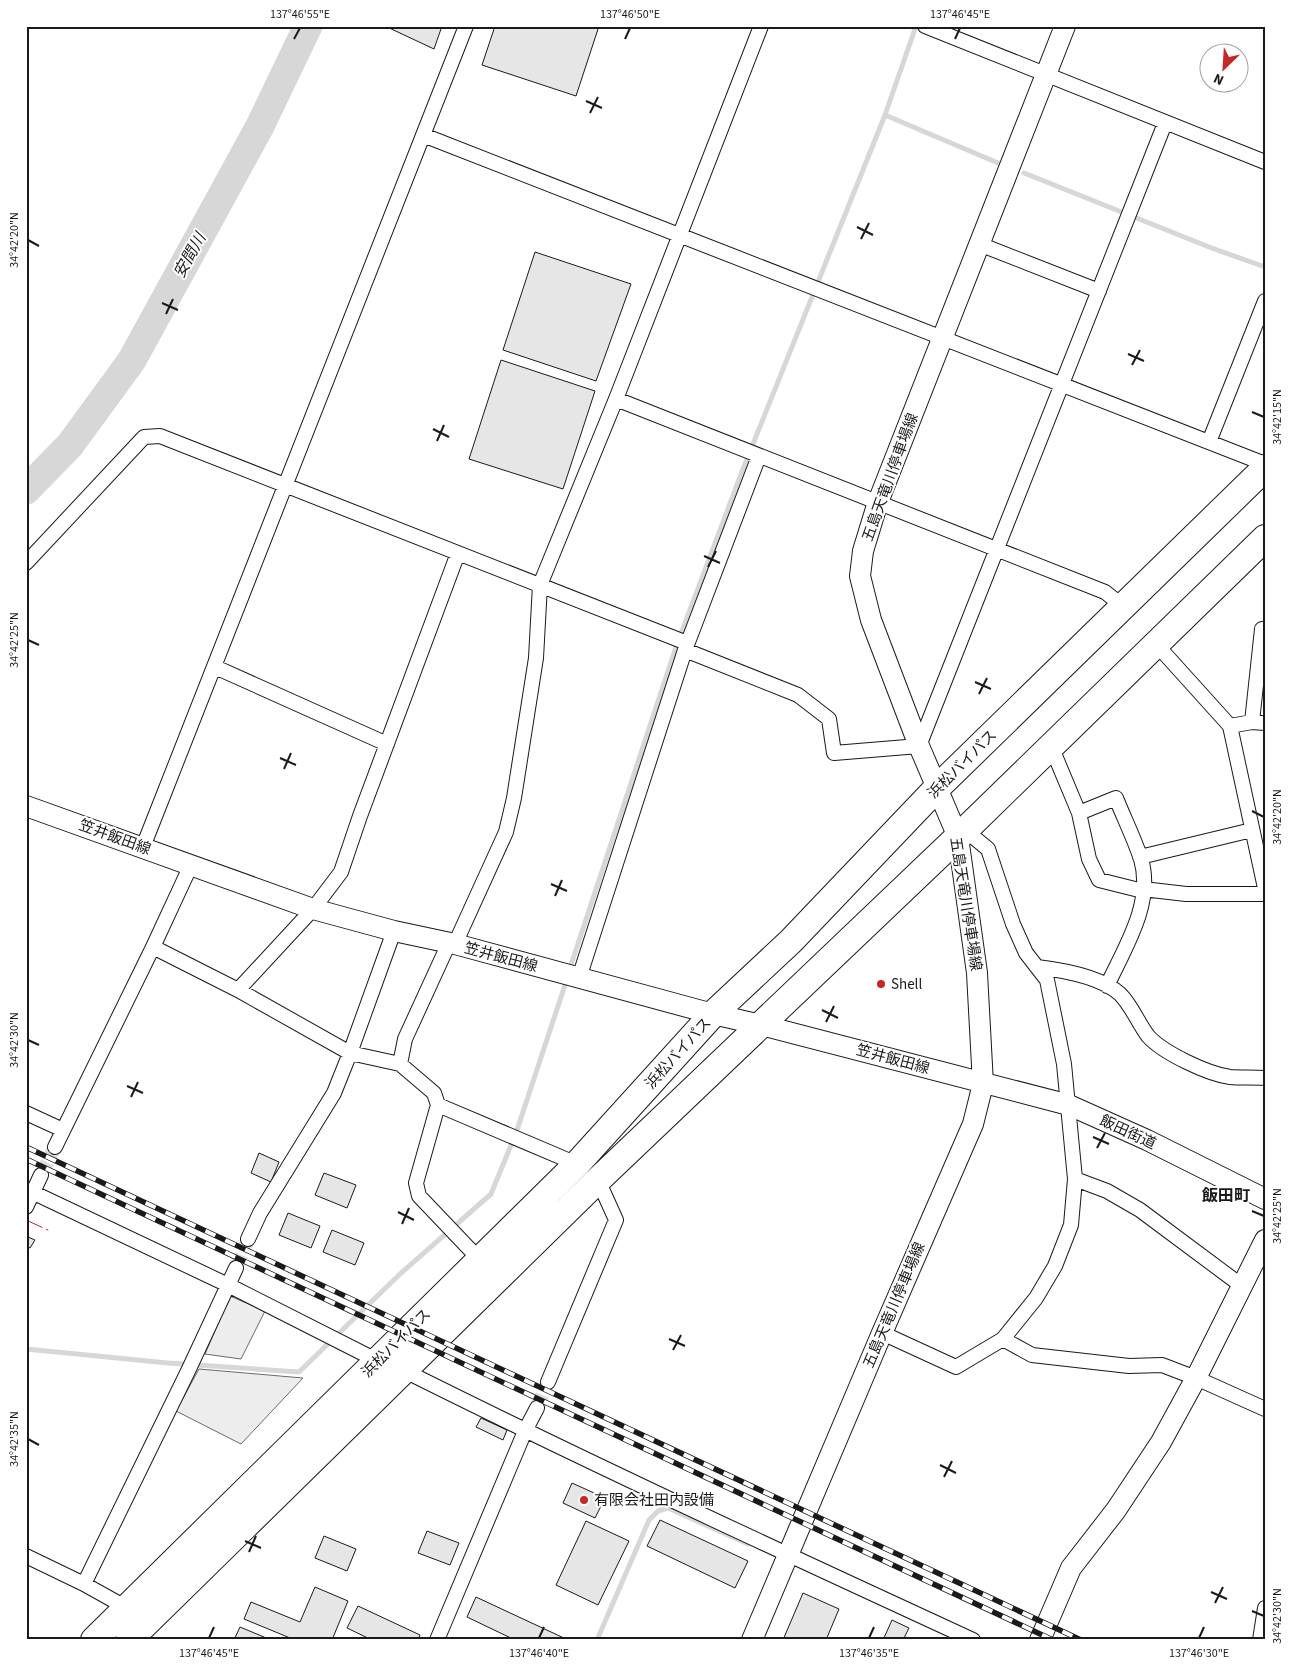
<svg xmlns="http://www.w3.org/2000/svg" width="1291" height="1666" font-family="'Source Sans 3','Noto Sans JP',sans-serif">
  <style>
    .built { fill: #ededed; stroke: #6a6a6a }
    .lines { fill: none; stroke-linecap: round; stroke-linejoin: round }
    .stream { stroke: #d7d7d7; stroke-width: 5 }
    .river { stroke: #d7d7d7; stroke-width: 29 }
    .building { fill: #e6e6e6; stroke: #1a1a1a }
    .street-tunnel { stroke: #ddd; stroke-width: 14; stroke-dasharray: 14 7; stroke-linecap: butt }
    .street-casing { stroke: #1a1a1a; stroke-width: 16 }
    .secondary-casing { stroke: #1a1a1a; stroke-width: 22 }
    .highway-casing { stroke: #1a1a1a; stroke-width: 28 }
    .street { stroke: #fff; stroke-width: 14 }
    .secondary { stroke: #fff; stroke-width: 20 }
    .highway { stroke: #fff; stroke-width: 26 }
    .rail-casing { stroke: #1a1a1a; stroke-width: 5.5 }
    .rail { stroke: #fff; stroke-width: 4; stroke-dasharray: 11; stroke-linecap: butt }
    .power { stroke: #c62828; stroke-width: 1; stroke-dasharray: 18 4 2.5 4; stroke-linecap: butt }
    .ticks { fill: none; stroke: #1a1a1a; stroke-width: 2 }
    .poi-dot { fill: #c62828; stroke: #fff; stroke-width: 2 }
    .labels { text-anchor: middle; stroke-width: 4; stroke-linejoin: round; paint-order: stroke }
    .street-label { font-size: 15px; fill: #1a1a1a; stroke: #fff }
    .poi-label { font-size: 15px; fill: #1a1a1a; stroke: #fff; text-anchor: start }
    .water-label { font-size: 16px; font-style: italic; fill: #1a1a1a; stroke: #fff }
    .neighbourhood-label { font-size: 16px; font-weight: bold; fill: #1a1a1a; stroke: #fff }
    .neatline { fill: none; stroke: #1a1a1a; stroke-width: 2 }
    .ticks-label { font-size: 12px; text-anchor: middle; fill: #1a1a1a }
  </style>
  <rect width="100%" height="100%" fill="#fff"/>
  <path class="built" d="M230,1296L265,1311L241,1359L205,1354Z
    M199,1369L303,1378L241,1444L176,1411Z"/>
  <g class="lines">
    <path class="stream" d="M885,115L998,163
      M1024,173L1209,247L1265,267
      M26,476L34,482
      M569,971L676,647L743,469L885,115L916,26
      M26,1349L168,1363L299,1372L400,1274L491,1194L516,1133L567,979
      M597,1640L649,1520L658,1511L668,1508L748,1544"/>
    <path class="river" d="M26,490L70,445L132,360L260,126L308,26"/>
  </g>
  <path class="building" d="M385,26H442L434,49Z
    M495,26H599L576,96L482,65Z
    M535,252L631,284L596,381L503,350Z
    M501,360L595,391L563,489L469,459Z
    M259,1153L279,1162L271,1182L251,1173Z
    M324,1173L356,1185L347,1208L315,1195Z
    M288,1213L320,1226L311,1248L279,1235Z
    M332,1230L364,1243L355,1265L323,1252Z
    M28,1237L35,1240L30,1248L26,1246Z
    M481,1418L507,1430L503,1440L476,1427Z
    M572,1483L605,1498L595,1518L563,1503Z
    M660,1520L748,1561L735,1588L647,1546Z
    M586,1521L629,1541L598,1605L556,1585Z
    M427,1531L459,1543L450,1565L418,1553Z
    M324,1536L356,1549L347,1571L315,1558Z
    M315,1587L348,1601L332,1640H295L244,1619L251,1602L300,1622Z
    M803,1593L839,1609L826,1640H783Z
    M476,1597L566,1639V1640H515L467,1617Z
    M358,1606L420,1635L418,1640H372L347,1628Z
    M892,1620L909,1628L903,1640H883Z
    M240,1627L271,1640H234Z"/>
  <g class="lines">
    <path class="street-tunnel" d="M41,1175L55,1147
      M236,1268L248,1239
      M537,1408L548,1382"/>
    <defs>
      <path id="street" d="M925,26L1265,162
        M423,135L1265,464
        M979,244L1099,291
        M616,399L1105,592L1124,607
        M1209,442L1265,301
        M26,563L144,437L160,436L687,643
        M1156,644L1230,726L1265,888
        M685,650L798,695L829,719L834,753L919,746L1165,123
        M215,667L387,744
        M1252,722L1262,629L1265,630
        M1230,726L1252,722L1265,723
        M1051,746L1079,813L1089,859L1099,880L1143,891
        M1079,813L1116,798C1124,818 1134,838 1141,859C1154,903 1125,947 1107,986
        M143,847L466,26
        M1140,857L1252,830
        M1143,889L1186,894H1265
        M455,944L506,832L514,798L536,658L540,585L616,399L761,26
        M153,947L238,990L350,1053L400,1064L434,1093L438,1105L577,1164
        M1037,967C1062,970 1101,977 1120,994C1132,1006 1138,1023 1148,1036C1163,1053 1208,1074 1230,1077C1241,1078 1253,1077 1265,1078
        M579,978L685,650L759,456
        M238,990L313,909L341,872L360,816L458,553
        M400,1064L405,1039L449,943
        M438,1105L416,1183L419,1196L480,1260
        M26,1113L63,1130
        M55,1147L153,947L191,865
        M1075,1179L1107,1191L1140,1210L1242,1286
        M32,1192L228,1285L378,1361
        M26,1207L41,1175
        M248,1239L260,1213L334,1093L350,1053L394,931
        M882,1333L956,1367L1003,1339L1036,1298L1055,1266L1071,1225L1075,1179L1064,1064L1047,980L1026,953L1013,924L988,849L965,830
        M1003,1339L1032,1355L1129,1366L1162,1365L1196,1378L1265,1409
        M403,1370C591,1464 782,1552 973,1640
        M548,1382L616,1220L598,1180
        M26,1556L84,1584L127,1608
        M84,1584L189,1369L236,1268
        M437,1640L525,1431L537,1408
        M1260,1640L1265,1608"/>
      <path id="secondary" d="M26,806L313,909L394,931L455,944L713,1014L761,1025L1069,1105L1147,1140L1265,1199
        M752,1640L882,1333L973,1124L983,1084L977,973L958,837L919,746L871,620L860,576L863,551L878,502L1065,26
        M1040,1640L1071,1568L1116,1510L1161,1442L1196,1378L1265,1240"/>
      <path id="highway" d="M94,1640L577,1164L713,1014L791,941L937,788L1265,468
        M129,1640L598,1180L958,837L1265,538"/>
    </defs>
    <use href="#street" class="street-casing"/>
    <use href="#secondary" class="secondary-casing"/>
    <use href="#highway" class="highway-casing"/>
    <use href="#street" class="street"/>
    <use href="#secondary" class="secondary"/>
    <use href="#highway" class="highway"/>
    <defs>
      <path id="rail" d="M26,1147L1081,1640
        M26,1159L1053,1640"/>
    </defs>
    <use href="#rail" class="rail-casing"/>
    <use href="#rail" class="rail"/>
    <path class="power" d="M26,1220L50,1231"/>
  </g>
  <path class="ticks" d="M294,39L300,28M625,39L630,28M955,39L960,28M586,101L602,108M590,113L598,97M857,227L873,235M861,239L869,223M28,240L39,246M162,303L178,310M166,314L173,299M1128,354L1144,361M1132,365L1140,350M1252,412L1264,417M433,429L449,437M437,441L444,425M704,556L720,563M708,567L716,551M28,640L39,645M975,682L991,689M979,694L987,678M280,758L296,765M284,769L291,753M1252,811L1264,817M551,884L567,891M555,896L562,880M822,1010L838,1018M826,1022L834,1006M28,1040L39,1045M127,1086L143,1093M131,1097L138,1082M1093,1137L1109,1144M1097,1148L1105,1133M1252,1211L1264,1216M398,1212L414,1220M402,1224L409,1208M669,1339L685,1346M673,1350L681,1335M28,1439L39,1445M940,1465L956,1473M944,1477L952,1461M245,1541L261,1548M249,1552L256,1536M1211,1592L1227,1599M1215,1603L1223,1587M1252,1611L1264,1616M209,1638L214,1627M539,1638L544,1627M869,1638L874,1627M1199,1638L1204,1627"/>
  <g class="poi-dot">
    <circle cx="881" cy="984" r="5"/>
    <circle cx="584" cy="1500" r="5"/>
  </g>
  <g class="labels">
    <g class="street-label">
      <text transform="translate(890 477) rotate(-70)" y="5">五島天竜川停車場線</text>
      <text transform="translate(962 764) rotate(-45)" y="5">浜松バイパス</text>
      <text transform="translate(115 837) rotate(20)" y="5">笠井飯田線</text>
      <text transform="translate(966 904) rotate(81)" y="5">五島天竜川停車場線</text>
      <text transform="translate(501 957) rotate(15)" y="5">笠井飯田線</text>
      <text transform="translate(678 1053) rotate(-48)" y="5">浜松バイパス</text>
      <text transform="translate(893 1059) rotate(15)" y="5">笠井飯田線</text>
      <text transform="translate(1128 1132) rotate(25)" y="5">飯田街道</text>
      <text transform="translate(894 1305) rotate(-67)" y="5">五島天竜川停車場線</text>
      <text transform="translate(396 1343) rotate(-45)" y="5">浜松バイパス</text>
    </g>
    <g class="poi-label">
      <text x="891" y="989">Shell</text>
      <text x="594" y="1505">有限会社田内設備</text>
    </g>
    <g class="water-label">
      <text transform="translate(189 255) rotate(-61)" y="6">安間川</text>
    </g>
    <g class="neighbourhood-label">
      <text x="1226" y="1201">飯田町</text>
    </g>
  </g>
  <rect width="1291" height="1666" fill="none" stroke="#ffffff" stroke-width="55"/>
  <g transform="translate(1224 68) rotate(205)"><circle r="24" fill="#ffffff" stroke="#a3a3a3"/>
  <path d="M0-4L9 19L0 12L-9 19Z" fill="#c62828"/>
  <text y="-8" font-size="14" font-weight="bold" text-anchor="middle" fill="#1a1a1a">N</text>
  </g>
  <rect x="28" y="28" width="1236" height="1610" class="neatline"/>
  <g class="ticks-label">
    <text x="300" y="18">137°46'55"E</text>
    <text x="630" y="18">137°46'50"E</text>
    <text x="960" y="18">137°46'45"E</text>
    <text transform="translate(14 240) rotate(-90)" y="4">34°42'20"N</text>
    <text transform="translate(1277 417) rotate(-90)" y="4">34°42'15"N</text>
    <text transform="translate(14 640) rotate(-90)" y="4">34°42'25"N</text>
    <text transform="translate(1277 817) rotate(-90)" y="4">34°42'20"N</text>
    <text transform="translate(14 1040) rotate(-90)" y="4">34°42'30"N</text>
    <text transform="translate(1277 1216) rotate(-90)" y="4">34°42'25"N</text>
    <text transform="translate(14 1439) rotate(-90)" y="4">34°42'35"N</text>
    <text transform="translate(1277 1616) rotate(-90)" y="4">34°42'30"N</text>
    <text x="209" y="1657">137°46'45"E</text>
    <text x="539" y="1657">137°46'40"E</text>
    <text x="869" y="1657">137°46'35"E</text>
    <text x="1199" y="1657">137°46'30"E</text>
  </g>
</svg>
